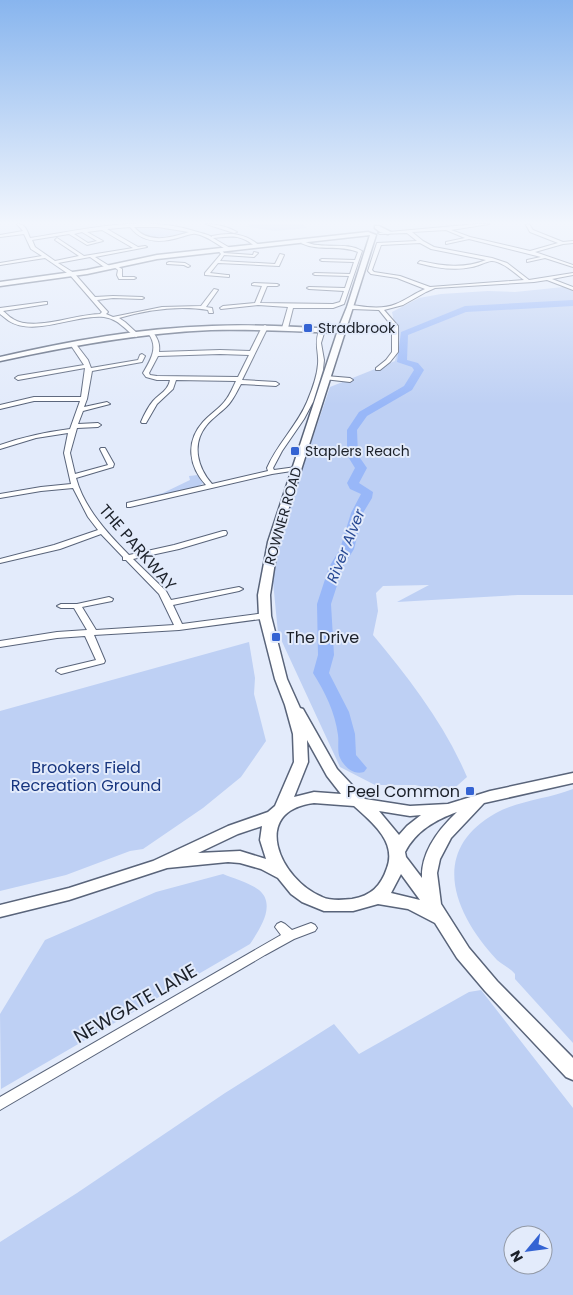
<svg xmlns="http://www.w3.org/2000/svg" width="573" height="1295" font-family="Poppins,sans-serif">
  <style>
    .green { fill: #bed0f4; fill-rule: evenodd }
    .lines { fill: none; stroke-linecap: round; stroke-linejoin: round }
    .river { fill: #98b7f8; fill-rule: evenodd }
    .street-casing { stroke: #59647a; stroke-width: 2 }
    .secondary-casing { stroke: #59647a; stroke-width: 3 }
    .street { fill: #fff; fill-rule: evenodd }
    .secondary { fill: #fff; fill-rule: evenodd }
    .poi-dot { fill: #3463d3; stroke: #e3ebfb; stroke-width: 2 }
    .labels { text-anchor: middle; stroke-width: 4; stroke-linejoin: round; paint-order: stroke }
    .far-poi-label { font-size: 14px; fill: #1b2029; stroke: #e3ebfb; text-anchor: start }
    .far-street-label { font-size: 14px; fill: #1b2029; stroke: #e3ebfb }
    .far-water-label { font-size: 15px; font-style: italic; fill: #294a94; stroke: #e3ebfb }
    .street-label { font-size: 16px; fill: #1b2029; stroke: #e3ebfb }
    .poi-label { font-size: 16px; fill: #1b2029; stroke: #e3ebfb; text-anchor: start }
    .park-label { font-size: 16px; fill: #18367f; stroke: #e3ebfb }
    .near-street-label { font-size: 19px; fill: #1b2029; stroke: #e3ebfb }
  </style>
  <rect width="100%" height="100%" fill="#e3ebfb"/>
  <path class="green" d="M249,224H302L307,228L275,231L242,226H250Z
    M137,227H158L190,232L151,239L134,228Z
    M573,286V595H518L397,602L429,585L383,586L376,593L378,611L373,635C409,678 445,725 467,777L450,792L415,785H375L340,767L278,633L271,561L330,387L395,361C399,344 395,328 392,312L419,298L441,294L488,291L515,292Z
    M198,475L203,483L199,486L148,499L147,497L163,493L190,480L189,476Z
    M249,642L255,678L254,694L266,741L241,777L203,808L143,849L130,851L66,875L0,891V711Z
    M573,789V1043L515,979V974C510,968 503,965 497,960C454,914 428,851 496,813C520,800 548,799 573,789Z
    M223,874C233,878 252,884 259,890C277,905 259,930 250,944L1,1089L0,1014L45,940L156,892Z
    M481,990L573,1108V1295H0V1242L77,1193L225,1093L323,1031L334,1024L359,1054L469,992ZM513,1235H543V1265H513Z"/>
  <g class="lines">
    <path class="river" d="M573,300V306L466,312L408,335L407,360L418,363L424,370L412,390L367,416L357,430L358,455L367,468L359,483L373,492L372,498L363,513L354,549L343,567L331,604L334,655L329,673L349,712L355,734L356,755L367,768L364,772C354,775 345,768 340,758C337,752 339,742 338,735C335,712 325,692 313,673L318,655L317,604L329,567L340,549L351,513L361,494L350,489L347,483L355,468L347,455V430L359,412L404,386L414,370L412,367L397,362L401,332L465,306Z"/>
    <defs>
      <path id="street" d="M17,224C26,224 27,231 30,238C83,230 142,214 194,231C200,233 207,234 212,237V236C231,232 245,233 260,246L256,247C240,234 233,236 213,238L230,248L228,250C217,245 208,236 196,234C191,233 186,236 181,237C162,243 143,244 130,227L107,229L138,247L145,246L147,247L95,257L111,267V269H107L90,257L58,263L74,273L95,297L113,296L142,297L144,298L142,299L113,298L97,300L108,312L106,314L113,317L162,307L201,306L214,289L218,290L206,307L212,308L213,313H209L208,310C179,305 146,310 119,318L125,322L138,334L139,335L136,337C125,330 119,319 104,317C75,314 35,337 9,321C6,319 3,316 0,314V308L45,302H47V304L3,311C6,313 9,317 13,319C34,332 76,314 100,314L102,312L70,275L45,258L0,265V263L42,256L31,249L24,234L0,237V235L23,231ZM134,227H158L189,232C170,238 148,244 134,227ZM102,230L133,248L84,256L57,238L55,240L79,256L55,261L35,247L32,240L69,234L87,245L103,241L87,232ZM82,232L97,241L88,243L74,234Z
        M206,224C217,224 228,227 237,232L234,233Z
        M477,224H489L451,230L470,237L530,251L558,243L530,232L526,225L529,224L533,230L563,242L573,241V243L563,244L535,252L573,265V267L545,258L527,262V260L541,257L469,239L446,244V242L465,238L446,230L412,232L423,241L434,247L492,258L507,263L529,280L573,273V275L552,279L573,287V290L547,280L534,282L435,288L426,292L403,305L384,310L398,326V352L390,362L380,370H376V368L386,360L392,352V326L379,310L351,309L348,307L351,305C366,307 382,310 396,304C406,300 415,293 425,289L397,278L371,274L368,271L377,243L417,241L407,233L380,234L378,233ZM420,243L431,249L486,260C464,269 443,266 420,261L418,263C436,268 454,271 472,267C478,266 485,262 491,261C501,260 516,274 524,280L430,287L400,276L374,272L372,270L381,245Z
        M303,241C308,243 313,245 318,245C333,247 349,243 362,251L344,304L333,308H293L288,328L285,330L282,328L288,307L258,305L221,309L220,308L223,306L255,303L262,286L252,285V284L254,283L277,284L279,285L277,286H267L260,303L333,304L340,302L344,291L309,289L307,288L309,287L345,288L349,276L315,275L313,274L315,273L350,274L354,262L322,261L320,260L322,259L355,260L358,252C339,244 320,252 301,243Z
        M217,249H221L224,253L253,255L254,252L258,253L254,257L224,255L220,261L275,264L280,254L284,255L279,266L218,263L210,273L227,275H229V277L205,275V273L221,254Z
        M169,262L185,263L190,266L188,267L184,265L167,264V263Z
        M115,265L122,269V277H134L136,278L134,279H119L117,275L118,270L113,266Z
        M265,325L268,327L242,380L276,382L279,384L276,386L241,384C237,391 234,398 229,404C222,412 212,418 206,426C191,445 198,468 212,484L268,471L267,468C277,444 297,426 307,402C312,390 317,377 318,364C319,350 314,346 319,330L322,328L325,330L321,343L324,360L323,370L313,402L304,419L282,451L273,468L274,470L296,467L299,469L298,470L272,474L130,507H127V503L206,485C189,467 185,442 203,422C210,414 219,409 225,401C230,395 233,387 236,381L176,380L173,389L157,404L146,423H142L141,422C144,415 148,407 153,401C160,393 168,391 170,380H157L146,377L143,373C151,359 159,347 148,333L149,332H153C158,339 160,344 159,352L220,350L250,351L262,327ZM220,354L249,355L238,377L157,376L150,375L149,373L158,356Z
        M71,343H75L88,360L91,368L138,360L140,355L142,354L145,356L142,362L92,371L87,399L84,407L107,402L110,404L83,411L78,424L98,423L101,425L98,427L77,428L70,453L75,474L108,465L100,449L101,448H105L114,464L113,467L76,478C84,508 108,534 129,555L174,545L223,531H226L227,533L226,535L179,549L133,559L166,591L171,600L239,587L243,589L239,591L173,605L182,624L265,613L268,614L269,616L268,618L179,630L94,635L105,661L104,663L61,674L56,671L58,669L96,660L85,636L57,638L0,647V641L57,632L87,630L74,608H61L57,606L61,604H77L109,597L113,599L112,601L82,607L96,630L174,625L159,594L126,560H123V557L101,534L60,549L0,563V559L54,545L98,530L88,517L73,488L41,491L0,498V494L41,487L71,484L64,453L68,433L36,438L0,449V445C23,437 46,432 70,429L80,401H34L0,409V405L34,397H81L85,368L18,380L15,378L18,376L84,365L70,344Z
        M326,376L350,378L353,380L350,382L324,379V377Z
        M281,922L285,924L292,930L311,923L315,925L317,928L315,931L294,939L265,955L0,1110V1097L281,935L275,927L277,924Z"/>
      <path id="secondary" d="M375,226H379L391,232L388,234L380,232L375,228Z
        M368,232L376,235L278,542L270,595L271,616L287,679L300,708L303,709L337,769L365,799L410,806L448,804L490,791L573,773V783L484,803L451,838L440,859L437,873L441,904L469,948L497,981L573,1058V1080L566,1077L485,991L457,958L435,923L408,909L378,904L353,911H324L302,902L291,894L278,878L261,869L240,863L228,862L167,868L69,900L0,917V905L69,888L153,861L228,826L268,812L275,806L294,762L293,734L285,705L275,679L259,616L258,595L268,542L337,333C295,331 253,329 211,330C140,333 69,346 0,361V357C70,341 140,328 212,326C254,324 296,327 338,329L347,307L370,235L157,259L87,274L0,286V282L87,270L157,255ZM307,740L327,776L341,794L314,792L294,797L308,762ZM314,803L354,806C372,822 397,842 387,868C381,886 371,896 352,899C343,900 331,901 322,897C280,880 249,811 314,803ZM379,811L410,816L421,815L407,826L399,835ZM457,812C439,829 421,852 422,878L406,857L405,852C416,831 435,820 457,812ZM262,826L260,840L266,859L240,851L198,853L238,834ZM401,874L420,900L391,893Z"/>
    </defs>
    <use href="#street" class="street-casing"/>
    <use href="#secondary" class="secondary-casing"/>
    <use href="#street" class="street"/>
    <use href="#secondary" class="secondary"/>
  </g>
  <linearGradient id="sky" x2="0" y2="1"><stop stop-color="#88b5ee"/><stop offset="0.55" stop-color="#f2f6fd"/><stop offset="1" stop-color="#f2f6fd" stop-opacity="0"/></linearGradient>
  <rect width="573" height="405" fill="url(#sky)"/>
  <g class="poi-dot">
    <rect x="303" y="323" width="10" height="10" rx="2.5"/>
    <rect x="290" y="446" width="10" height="10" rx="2.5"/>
    <rect x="271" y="632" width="10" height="10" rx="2.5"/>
    <rect x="465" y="786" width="10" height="10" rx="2.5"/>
  </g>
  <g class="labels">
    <g class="far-poi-label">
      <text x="318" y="333">Stradbrook</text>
      <text x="305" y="456">Staplers Reach</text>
    </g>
    <g class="far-street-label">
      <text transform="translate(283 516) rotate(-74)" y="5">ROWNER ROAD</text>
    </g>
    <g class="far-water-label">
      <text transform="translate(346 546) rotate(-68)" y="5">River Alver</text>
    </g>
    <g class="street-label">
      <text transform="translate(138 547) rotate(49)" y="6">THE PARKWAY</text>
    </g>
    <g class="poi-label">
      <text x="286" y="643">The Drive</text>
      <text x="460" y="797" text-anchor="end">Peel Common</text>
    </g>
    <g class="park-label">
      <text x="86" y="773">Brookers Field<tspan x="86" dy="18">Recreation Ground</tspan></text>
    </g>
    <g class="near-street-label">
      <text transform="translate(135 1003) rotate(-30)" y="7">NEWGATE LANE</text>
    </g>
  </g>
  <g transform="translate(528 1250) rotate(241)"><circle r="24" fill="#e3ebfb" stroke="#939aa7"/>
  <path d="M0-4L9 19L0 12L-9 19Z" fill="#3463d3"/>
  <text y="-8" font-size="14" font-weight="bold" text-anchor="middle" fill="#1b2029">N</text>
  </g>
</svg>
